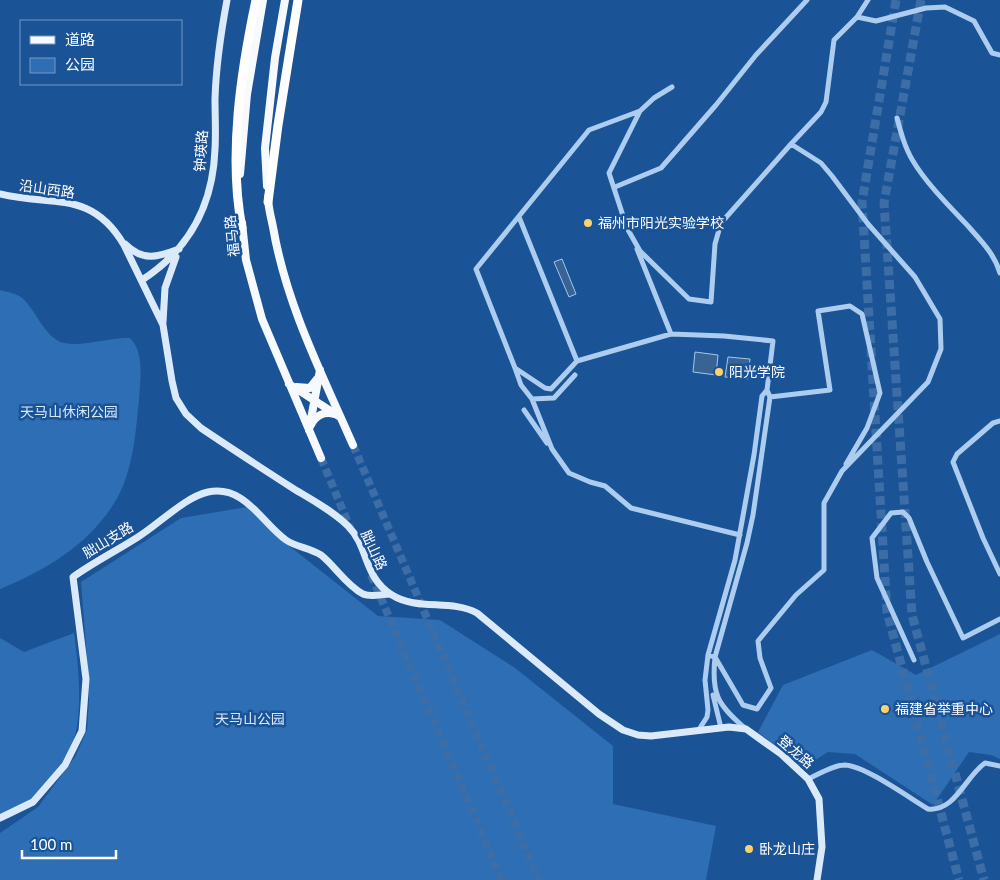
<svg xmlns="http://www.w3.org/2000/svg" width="1000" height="880" font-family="Lato,'Noto Sans SC',sans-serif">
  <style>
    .green { fill: #2e6eb4 }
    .water { fill: #396393; stroke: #a0c8f2 }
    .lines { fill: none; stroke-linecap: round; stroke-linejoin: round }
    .primary-tunnel { stroke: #3c6da6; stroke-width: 8; stroke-dasharray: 8 4; stroke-linecap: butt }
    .highway-tunnel { stroke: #3c6da6; stroke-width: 9; stroke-dasharray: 9 4.5; stroke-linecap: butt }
    .street { stroke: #adcdf0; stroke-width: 5 }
    .secondary { stroke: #dbeafb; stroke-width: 7 }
    .primary { stroke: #f6faff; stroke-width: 8 }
    .highway { stroke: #fff; stroke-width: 9 }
    .poi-dot { fill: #ffd16c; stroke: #1a5396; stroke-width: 2 }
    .labels { text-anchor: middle; stroke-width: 5; stroke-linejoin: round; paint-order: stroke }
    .street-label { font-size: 14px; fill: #fff; stroke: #1a5396 }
    .poi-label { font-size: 14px; fill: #fff; stroke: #1a5396; text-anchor: start }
    .park-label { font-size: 14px; fill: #d4e7fb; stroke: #1a5396 }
  </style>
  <rect width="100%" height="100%" fill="#1a5396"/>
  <path class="green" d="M0,290C7,292 16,293 22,298C35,308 45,339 64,343C85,347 108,337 130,338C145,353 140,379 139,400C136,428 134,459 123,486C101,537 50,569 0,589Z
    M247,507L283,541L378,616L440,620L515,668L613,746V804L716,826L706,880H0V833L38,807L75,757L87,730L89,700L88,670L81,582L181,518Z
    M74,633C79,669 86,730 64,762C57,773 46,783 36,794C26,806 17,819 0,819V638L24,652Z
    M1000,634V759L991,755L969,752L933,805L855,754L828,752L803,768L758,732L783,685L872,650L916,675Z"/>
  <path class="water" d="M562,259L576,294L569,297L554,262Z
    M695,352L718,355L716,375L693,372Z
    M728,357L750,359L748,379L725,377Z"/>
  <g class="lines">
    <path class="primary-tunnel" d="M353,445L539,880
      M321,458L351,530
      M371,575L502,880"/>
    <path class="highway-tunnel" d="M896,0L862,202L887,612L959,880
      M921,0L884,203L912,615L984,880"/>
    <path class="street" d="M857,17L876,21L926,8L945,7L974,21L992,53L1000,55
      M672,87L654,98L640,111L609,173L627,228L640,251L689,299L711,302L715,244L721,223L791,144L821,163L832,176L868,224L915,277L940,319L941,349L928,382L842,471L824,503V570L796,595L758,641L760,658L771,688L757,709L743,705L715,657L708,655
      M640,111L589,130L476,269L515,368L545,388L551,389L577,361L671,334L724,336L773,341L767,390
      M897,118C901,133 905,148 913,161C926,183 950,207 968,226C981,241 994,253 1000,273
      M791,144L821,112L826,102L834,40L857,17L868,0
      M615,187L661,168L716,105L756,55L807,0
      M519,217L577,361
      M637,249L671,334
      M515,368L521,385L532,399L554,398L575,375
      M770,397L830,390L818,311L850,306L862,314L880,393L867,428L846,464
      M532,399L552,449L569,473L590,482L605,486L631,508L740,535
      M524,410L547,443
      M1000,421L993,423L957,454L953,462L983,538L1000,574
      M914,660L877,578L872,538L891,513L903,512L909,518L927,562L963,638L1000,619
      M713,695L721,728
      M698,731L707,717L708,710L705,680L708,655L735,560L754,455L762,396L767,390L770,397L753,515L747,543L715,657C711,695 718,705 746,729
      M808,779C819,774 833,765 845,765C865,766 908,797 928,809C955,812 965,777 985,763L1000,766"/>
    <path class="secondary" d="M0,194C52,207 91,189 124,245L163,325L172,381L176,398L186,414L201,428C232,449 263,469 294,489C312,500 333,511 348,526C369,547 363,577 392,595C417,611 451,599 477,613L599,714L623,730L638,735L651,736L729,727L746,729L781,754L808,779L819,799L822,847L817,880
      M125,244C143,262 158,257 179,249
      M142,280C190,249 213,205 215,149C216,132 215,115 215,99C216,66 221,32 227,0
      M163,322L165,288L176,257
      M0,818L33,802L65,765L82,731L86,679L73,577C94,562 116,551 138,537C159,524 185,497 208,492C244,484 262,523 286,540C296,547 310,548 321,555C335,566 346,585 363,594C370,597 381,595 389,594"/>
    <path class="primary" d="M240,174L247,94L263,0
      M267,186L265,148L275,58L285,0
      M268,197C268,207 271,217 273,227C286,304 322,374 353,445
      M242,223L246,260L262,319L321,458
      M289,384L340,417
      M296,387L310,388L317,379
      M311,425C315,416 324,411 334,414
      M309,430L320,370"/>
    <path class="highway" d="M268,202L278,125L298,0
      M242,228C228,156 241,71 256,0"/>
  </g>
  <g class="poi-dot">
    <circle cx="588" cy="223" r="5"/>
    <circle cx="719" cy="372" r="5"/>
    <circle cx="885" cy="709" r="5"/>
    <circle cx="749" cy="849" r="5"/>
  </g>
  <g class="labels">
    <g class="street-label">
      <text transform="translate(201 151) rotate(-86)" y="5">钟瑛路</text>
      <text transform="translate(47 189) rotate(8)" y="5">沿山西路</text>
      <text transform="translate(232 236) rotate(-96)" y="5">福马路</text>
      <text transform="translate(108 540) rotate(-31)" y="5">胐山支路</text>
      <text transform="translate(374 550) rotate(65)" y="5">胐山路</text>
      <text transform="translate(796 752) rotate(41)" y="5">登龙路</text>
    </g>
    <g class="poi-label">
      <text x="598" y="228">福州市阳光实验学校</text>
      <text x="729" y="377">阳光学院</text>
      <text x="895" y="714">福建省举重中心</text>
      <text x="759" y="854">卧龙山庄</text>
    </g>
    <g class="park-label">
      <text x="69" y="417">天马山休闲公园</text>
      <text x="250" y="724">天马山公园</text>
    </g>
  </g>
  <rect x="20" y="20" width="162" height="65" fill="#1a5396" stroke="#7698c0"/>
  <rect x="30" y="36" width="25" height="8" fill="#f6faff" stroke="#7698c0"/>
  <text x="65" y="45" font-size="15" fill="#ffffff">道路</text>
  <rect x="30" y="58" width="25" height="15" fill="#2e6eb4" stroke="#7698c0"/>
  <text x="65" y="70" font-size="15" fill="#ffffff">公园</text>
  <path d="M22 850v8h94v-8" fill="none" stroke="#ffffff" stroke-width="2.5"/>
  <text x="30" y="850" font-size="15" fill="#ffffff" stroke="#1a5396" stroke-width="4" paint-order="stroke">100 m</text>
</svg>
